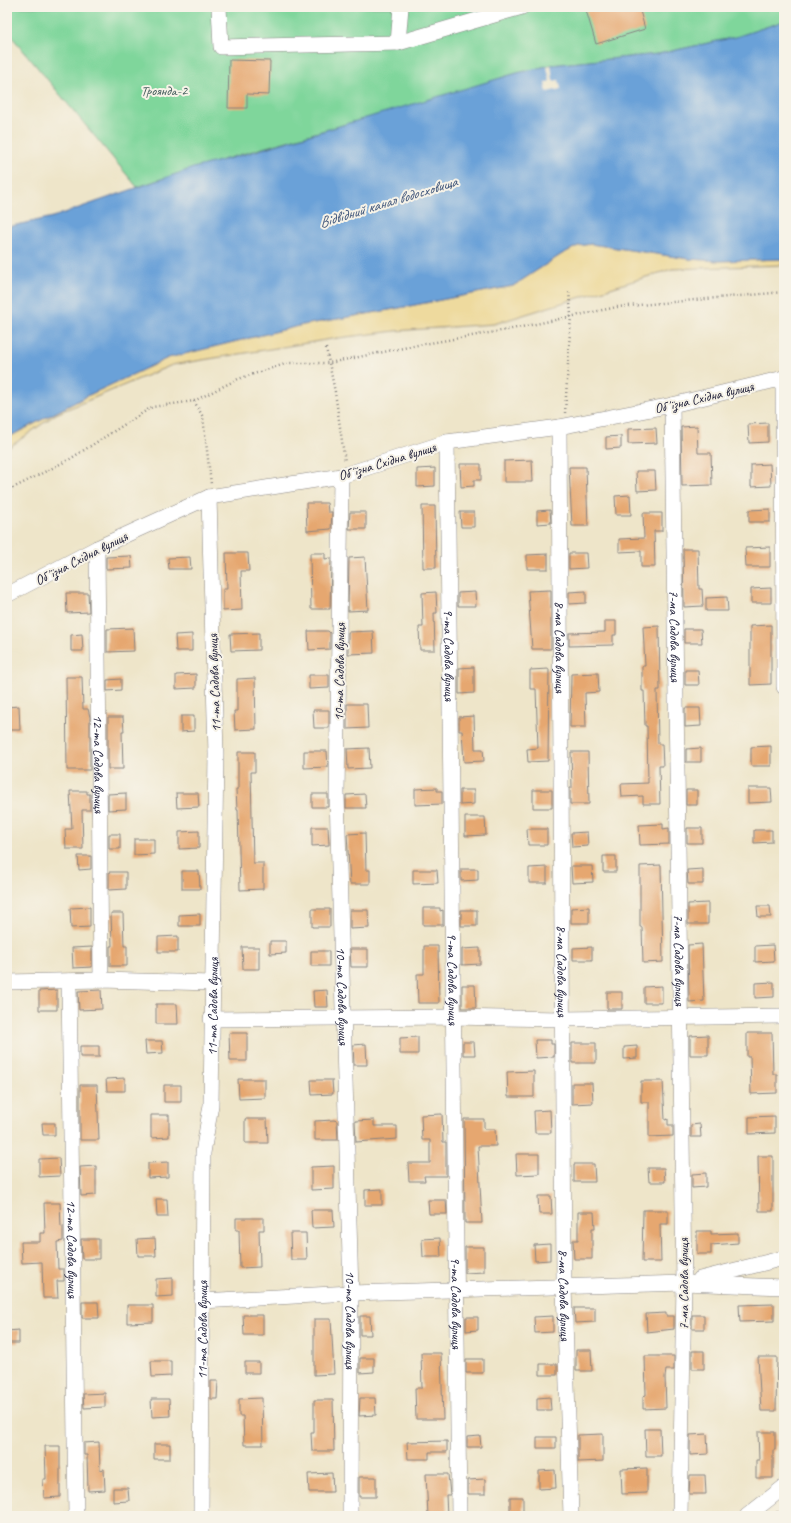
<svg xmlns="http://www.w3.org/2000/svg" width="791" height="1523" font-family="Caveat,sans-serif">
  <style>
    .green { fill: #7fd69b; stroke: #507c6b }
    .sand { fill: #eeda9e; stroke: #887e6c }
    .water { fill: #6aa1d8; stroke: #46628a }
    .pier { fill: #eee5c9 }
    .building { fill: #e6a76f }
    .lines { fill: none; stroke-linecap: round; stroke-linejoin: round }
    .street-casing { stroke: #888482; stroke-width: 16 }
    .path { stroke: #888482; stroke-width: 2.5; stroke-dasharray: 1 3; stroke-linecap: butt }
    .street { stroke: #fff; stroke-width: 15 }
    .labels { text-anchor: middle; stroke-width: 4; stroke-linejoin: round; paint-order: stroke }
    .park-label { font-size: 14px; fill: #3e5858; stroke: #f7f3e8 }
    .street-label { font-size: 14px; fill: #22223b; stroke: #f7f3e8 }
    .water-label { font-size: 15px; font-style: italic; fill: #3f557a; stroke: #f7f3e8 }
  </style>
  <rect width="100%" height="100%" fill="#f7f3e8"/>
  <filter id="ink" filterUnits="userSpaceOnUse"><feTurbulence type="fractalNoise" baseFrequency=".025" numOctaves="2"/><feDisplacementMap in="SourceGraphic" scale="8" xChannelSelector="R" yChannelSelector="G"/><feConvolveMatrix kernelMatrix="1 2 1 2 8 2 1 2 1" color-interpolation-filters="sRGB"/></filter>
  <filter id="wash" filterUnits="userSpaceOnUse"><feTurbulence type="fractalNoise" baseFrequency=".012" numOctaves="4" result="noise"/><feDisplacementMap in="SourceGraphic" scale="16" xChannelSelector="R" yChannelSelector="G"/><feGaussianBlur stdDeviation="0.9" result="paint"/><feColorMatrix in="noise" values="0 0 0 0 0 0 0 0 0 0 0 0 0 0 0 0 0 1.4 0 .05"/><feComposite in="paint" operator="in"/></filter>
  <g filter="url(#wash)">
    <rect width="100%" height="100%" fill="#eee5c9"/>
    <path class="green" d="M7,7H784V21L736,37L658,54L551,65L517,73C391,114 262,145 137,187L7,31Z"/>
    <path class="sand" d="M591,244L689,259L718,261L784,259V265L672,269L494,324L395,331L338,338L172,365L56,414L7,449V438L89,395L168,358L303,325L389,310L513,286L562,254L578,246Z"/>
    <path class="water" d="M784,21V259L718,261L689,259L591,244L578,246L562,254L513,286L389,310L303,325L168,358L89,395L7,438V227L53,217L193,168L242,155L517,73L551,65L658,54L736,37Z"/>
    <path class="pier" d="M551,65L553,81L559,80L561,89L547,92L545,83L550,81L547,66Z"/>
    <g id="blocks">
      <path class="building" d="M596,7H639L645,29L596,44L586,10Z
        M229,60L270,61L269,95L247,94V108H228Z
        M768,423V442L749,443L748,424Z
        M697,426L698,453H711L712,485L682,486L681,427Z
        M656,428L657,443L628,444V429Z
        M621,436V448L606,449V437Z
        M532,460L533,482H504V461Z
        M460,464H481V480H474V486L461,487Z
        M770,464L771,486L751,487V465Z
        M569,467H586L588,526H572Z
        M435,468V486L417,487V469Z
        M636,471H655L656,490L637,491Z
        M630,495L631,515H616L615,496Z
        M306,503H327L328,512H332L331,529L307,531Z
        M422,506H435L436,568H423Z
        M770,509V522H749V510Z
        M550,510L551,523L537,524V511Z
        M350,512H366V529H349Z
        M460,512H474V527H461Z
        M643,513H662V531H654L655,567H641V551L619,552V539L644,538Z
        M770,547V567H746L745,548Z
        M683,549H698L699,589H702L703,606L684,607Z
        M226,553H248L249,571H241L242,610L223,611V589H227Z
        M310,553H325V559L331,558L330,609H311Z
        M569,553H586L587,568L569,569Z
        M548,554V569H527V555Z
        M131,556L132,568L106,569V557Z
        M190,557L191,569H169L168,558Z
        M365,557L368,610L348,611L349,558Z
        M771,588V603H751V589Z
        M551,590V649H532L528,591Z
        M586,591V603L569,604V592Z
        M436,592L437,613H434L435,650H420L419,627H423L422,593Z
        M475,592L476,606H458V593Z
        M66,593H88L89,612L67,613Z
        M727,597L728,611H706V598Z
        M605,621H616V635H613V645L569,646V633L605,632Z
        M771,625V684L750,685V626Z
        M659,626L660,690H657L658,744H662L663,766H659L660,804H643V796L622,797L621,784L648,783L647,726H645L644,691H642V666H645L643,627Z
        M133,628L134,651L107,652V629Z
        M684,629H701L702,643H684Z
        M308,631H328L330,633V649L309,650Z
        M373,631L374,653L348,654V632Z
        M259,633V650L231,651L230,634Z
        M82,634L83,651H71V635Z
        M192,634V651H176L175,635Z
        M474,667V693L459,694V668Z
        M549,669L548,761L528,762L527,749L538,748L536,689H530V670Z
        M685,670H698L699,685H685Z
        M598,673L599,692L585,693L586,727H570L571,674Z
        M196,674V688L176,689V675Z
        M309,675H329V688L309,689Z
        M66,677H82L83,709H88L90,717V770H67Z
        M255,678L256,729L235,730L234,711H237V679Z
        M121,679V690L107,691V680Z
        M347,704H367L368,728L347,729Z
        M19,706L20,730H7V707Z
        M685,708H700L701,726L685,727Z
        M313,710H329V728H314Z
        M181,716H194V731L181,732Z
        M474,716L475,749H483L484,761L464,762L462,731H459V717Z
        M108,717H123L124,732H122L123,769H108Z
        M771,746V766H751V747Z
        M369,748L370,768L348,769L347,749Z
        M701,748V762H686V749Z
        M304,751H327L328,767L304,768Z
        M238,752H255V772H251L253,863H263V889L240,890L238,810H237L236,789H238Z
        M571,752H588L589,804H570V788H572Z
        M437,788V791H442V804L415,805V789Z
        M748,788H771L772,802L748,803Z
        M460,790H474V804L460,805Z
        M533,790H552V808H533Z
        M686,790H697V805H686Z
        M70,791H87V794H90V810H82L83,849H66L65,829H72Z
        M126,793V809L108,810V794Z
        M176,793H198L199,807L177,808Z
        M312,794H328V807H312Z
        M365,794L366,808H346V795Z
        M465,817H485L486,835L465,836Z
        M663,824V829L669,828V844L640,845L639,825Z
        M312,827H328L329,845L312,846Z
        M687,828H702V843H687Z
        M527,829H547V845H528Z
        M754,830H772V842L754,843Z
        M199,831V848L179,849V832Z
        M587,832L588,846L572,847L571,833Z
        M365,833L366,870H370V884H350L347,834Z
        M109,834H120V849H109Z
        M134,839H154V854L134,855Z
        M78,856H91V869L79,870Z
        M603,856H616V872H603Z
        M661,865L663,962L643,963L642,927H640V866Z
        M571,866H592L593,882L572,883Z
        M547,867V883H529V868Z
        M461,869H478V880L461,881Z
        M703,869V884H688L687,870Z
        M413,870H437L438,883L413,884Z
        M182,871H199L200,889H182Z
        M109,872H126V889L109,890Z
        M708,903V924H688V904Z
        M757,906H770L771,917H758Z
        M90,907V927L71,928L70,908Z
        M589,907V923H571V908Z
        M423,908H440V911L443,910V925H423Z
        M312,909H330V927H312Z
        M350,910H368L369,928L350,929Z
        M461,910H477V926H461Z
        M111,913H123L124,946H127V966H110V946H112Z
        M200,914V926H179V915Z
        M178,936V952H158V937Z
        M270,941H286V953L270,954Z
        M702,944L704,1001L689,1002L688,945Z
        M773,945L774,961L755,962V946Z
        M424,946H438L439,1003H418L417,974H424Z
        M92,947V967L73,968L72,948Z
        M242,947H259V969H243Z
        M592,947V960H573V948Z
        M480,948V964L462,965V949Z
        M350,949H368V967H351Z
        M311,951H329V966H311Z
        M774,982V997L755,998V983Z
        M462,985H475L476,1008H462Z
        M662,986V1003H644V987Z
        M57,990V1010H39V991Z
        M101,990L102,1009L79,1010L78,991Z
        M327,990L328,1007H314L313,991Z
        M607,992H622V1009H607Z
        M156,1004H177L178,1024H156Z
        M229,1033H247V1061H230Z
        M747,1033H772L773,1074H777V1093L751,1094L750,1057H747Z
        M708,1035V1055H690V1036Z
        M418,1037V1054H400V1038Z
        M535,1040H551V1044H554V1057L536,1058Z
        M145,1041H162L163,1053L146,1054Z
        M463,1042H474L475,1055H463Z
        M572,1043H596V1063H572Z
        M366,1044L367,1065H354L353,1045Z
        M80,1046H99V1057H80Z
        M637,1046V1058L624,1059V1047Z
        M534,1071V1097H508L507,1072Z
        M125,1078V1091H107L106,1079Z
        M238,1079H265V1098L239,1099Z
        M311,1080H332L333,1094L312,1095Z
        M641,1081H663L665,1120L668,1119V1125H673V1136L649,1137V1102H641Z
        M572,1083H592L593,1103L572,1104Z
        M80,1085H97L99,1140H80Z
        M164,1085H181V1102H164Z
        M550,1110L551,1133H535L534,1111Z
        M442,1114L443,1142H446V1176H424L425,1181H409L408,1163H430V1140H422L421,1115Z
        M151,1115H169V1137L151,1138Z
        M775,1116V1133L749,1134V1117Z
        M245,1119H267L268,1143H245Z
        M464,1119H484V1129H495L496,1146H478L482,1223H465Z
        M334,1120L337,1121L338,1140H315V1121Z
        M374,1120V1126H397V1139L356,1142L355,1121Z
        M42,1123H55V1135H43Z
        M700,1124L701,1137H691V1125Z
        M516,1154H539V1174L517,1175Z
        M758,1156H773V1211H759Z
        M59,1158L60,1176L39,1177V1159Z
        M168,1162V1177L148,1178V1163Z
        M574,1164H594L595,1182H574Z
        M96,1166V1195L81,1196L80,1167Z
        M334,1166V1189L311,1190V1167Z
        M648,1168H664L665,1182H649Z
        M706,1173V1187L692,1188V1174Z
        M382,1189V1205H365V1190Z
        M538,1196H551L552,1214H539Z
        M156,1199H167L168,1217H157Z
        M428,1200H446L447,1214H429Z
        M44,1203H60L61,1227L63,1226V1241L57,1242L58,1269H64V1281H57L58,1298H43L42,1262L22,1263L21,1242H40V1233H45Z
        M311,1210H333L334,1227L312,1228Z
        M643,1210H668V1224H660L661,1262H642Z
        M578,1212H594L595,1228H592V1259H574L573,1240H578Z
        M236,1218H264V1230H259L260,1267L240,1268L239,1230H236Z
        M697,1231H711V1234L738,1233V1243L711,1245V1254H697Z
        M290,1233H306L307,1260H291Z
        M155,1238L156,1256H138L137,1239Z
        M440,1238L441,1257H423L422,1239Z
        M81,1239H99V1259H82Z
        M550,1244V1260L535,1261L534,1245Z
        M465,1247H484V1272L465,1273Z
        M173,1278V1296L156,1297V1279Z
        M82,1302H98L99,1318H82Z
        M774,1304V1321L740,1322L739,1305Z
        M127,1305H153V1322L127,1323Z
        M574,1308H595V1322L575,1323Z
        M666,1313V1316H674V1329L647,1332L646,1314Z
        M243,1315H263V1335H244Z
        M692,1315H704V1329H692Z
        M360,1316H370L371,1335H360Z
        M553,1316V1332L535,1333L534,1317Z
        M466,1317H478V1330L466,1331Z
        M314,1319H331L334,1374L314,1375Z
        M19,1330V1343H7V1331Z
        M576,1350H591L592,1371H576Z
        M692,1351H704V1369H692Z
        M421,1353H441L443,1419H416L415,1388H422Z
        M645,1356H674V1370H666L665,1377L666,1408L643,1409V1396L646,1395Z
        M758,1357H777L776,1411H761Z
        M360,1358H374V1372L360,1373Z
        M466,1359H483V1373H466Z
        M151,1361H171V1376L152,1377Z
        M245,1362H259V1373H245Z
        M540,1364H557V1375H540Z
        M211,1381H218L217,1399H211Z
        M105,1393V1407L84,1408L83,1394Z
        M550,1397L551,1410H537V1398Z
        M262,1398L263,1445H244L243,1416H239V1399Z
        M360,1398H375L376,1415L359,1416Z
        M151,1399H169L170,1416L152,1417Z
        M314,1400H333L334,1451H312L311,1433H314Z
        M645,1429H660L661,1456H646Z
        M758,1432H775V1450H773V1478H756V1460H759Z
        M603,1434V1461L578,1462V1435Z
        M707,1434L708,1454L690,1455V1435Z
        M480,1436L481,1447H467V1437Z
        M537,1437H556V1448H537Z
        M447,1441V1452H429V1459H408L407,1442Z
        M99,1442L100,1470L104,1469L105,1490L88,1491L87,1455H84V1443Z
        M154,1444H170V1459H154Z
        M45,1446H60V1497L44,1498L43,1479H46Z
        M647,1468V1493L622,1494L621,1469Z
        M555,1470L556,1488L539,1489V1471Z
        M332,1473L333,1492H309L308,1474Z
        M426,1474H448L450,1495H446L447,1516H428Z
        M690,1475H705L706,1494H689Z
        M359,1477H376V1497H359Z
        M485,1479V1494H468V1480Z
        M113,1488H128L129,1501L113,1502Z
        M510,1497H523V1513L510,1514Z"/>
    </g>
  </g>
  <g filter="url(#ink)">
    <use href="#blocks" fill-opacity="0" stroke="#888482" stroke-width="1"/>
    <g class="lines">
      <defs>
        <g id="street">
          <path d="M219,7L221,47L398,43L522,7"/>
          <path d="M398,43L401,7"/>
          <path d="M783,378L784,687"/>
          <path id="s1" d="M672,405L684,1283L680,1516"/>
          <path id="s2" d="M559,427L564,1286L571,1516"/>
          <path id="s3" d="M447,442L459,1516"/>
          <path id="s4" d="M341,476L337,795L351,1293L350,1516"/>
          <path id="s5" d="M97,548L101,980"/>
          <path d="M7,595L97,548L209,497L341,476L447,442L559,427L672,405L784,378"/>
          <path id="s6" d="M69,981L76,1516"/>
          <path d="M7,982L101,980L212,983"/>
          <path d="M211,1019L452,1017L562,1019L784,1016"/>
          <path d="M700,1279L784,1258"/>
          <path d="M202,1301L351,1293L684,1283L784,1287"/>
          <path id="s7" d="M201,1516L203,1153L211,1105L216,754L209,497"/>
          <path d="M747,1516L784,1487"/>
        </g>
      </defs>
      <use href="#street" class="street-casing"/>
      <path class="path" d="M326,348L335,392L345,462
        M194,401L203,417L211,484
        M565,413L571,315L569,291
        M7,494L13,488L70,459L152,407L194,401L238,379L288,363H329L418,345L507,330L617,307L784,292
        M775,1516L777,1512L776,1509"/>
      <use href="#street" class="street"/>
    </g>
  </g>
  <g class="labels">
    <g class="park-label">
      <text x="164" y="95">Троянда-2</text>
    </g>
    <g class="street-label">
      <text transform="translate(704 397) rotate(-13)" y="5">Обʼїзна Східна вулиця</text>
      <text transform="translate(387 461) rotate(-17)" y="5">Обʼїзна Східна вулиця</text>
      <text transform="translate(81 558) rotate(-27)" y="5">Обʼїзна Східна вулиця</text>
      <text dy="5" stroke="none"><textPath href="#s1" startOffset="231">7-ма Садова вулиця</textPath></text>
      <text dy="5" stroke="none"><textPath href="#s2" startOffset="220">8-ма Садова вулиця</textPath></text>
      <text dy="5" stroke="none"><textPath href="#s3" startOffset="213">9-та Садова вулиця</textPath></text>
      <text transform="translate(339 672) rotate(-89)" y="5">10-та Садова вулиця</text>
      <text transform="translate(214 683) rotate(-92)" y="5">11-та Садова вулиця</text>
      <text dy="5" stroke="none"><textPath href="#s5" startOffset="216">12-та Садова вулиця</textPath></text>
      <text dy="5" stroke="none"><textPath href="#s1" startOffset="555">7-ма Садова вулиця</textPath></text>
      <text dy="5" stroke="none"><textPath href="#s2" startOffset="544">8-ма Садова вулиця</textPath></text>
      <text dy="5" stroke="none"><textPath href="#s3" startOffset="537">9-та Садова вулиця</textPath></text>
      <text dy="5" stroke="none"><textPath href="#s4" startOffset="520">10-та Садова вулиця</textPath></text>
      <text dy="5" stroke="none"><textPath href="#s7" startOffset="510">11-та Садова вулиця</textPath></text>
      <text dy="5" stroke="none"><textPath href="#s6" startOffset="268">12-та Садова вулиця</textPath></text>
      <text transform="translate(683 1284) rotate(-90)" y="5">7-ма Садова вулиця</text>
      <text dy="5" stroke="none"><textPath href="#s2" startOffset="868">8-ма Садова вулиця</textPath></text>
      <text dy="5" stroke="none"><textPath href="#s3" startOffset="861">9-та Садова вулиця</textPath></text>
      <text dy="5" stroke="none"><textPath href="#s4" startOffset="844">10-та Садова вулиця</textPath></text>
      <text dy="5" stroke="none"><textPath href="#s7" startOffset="186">11-та Садова вулиця</textPath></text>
    </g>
    <g class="water-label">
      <text transform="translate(388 202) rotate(-17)" y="5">Відвідний канал водосховища</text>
    </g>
  </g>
  <rect width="791" height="1523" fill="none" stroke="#f7f3e8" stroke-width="24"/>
</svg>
